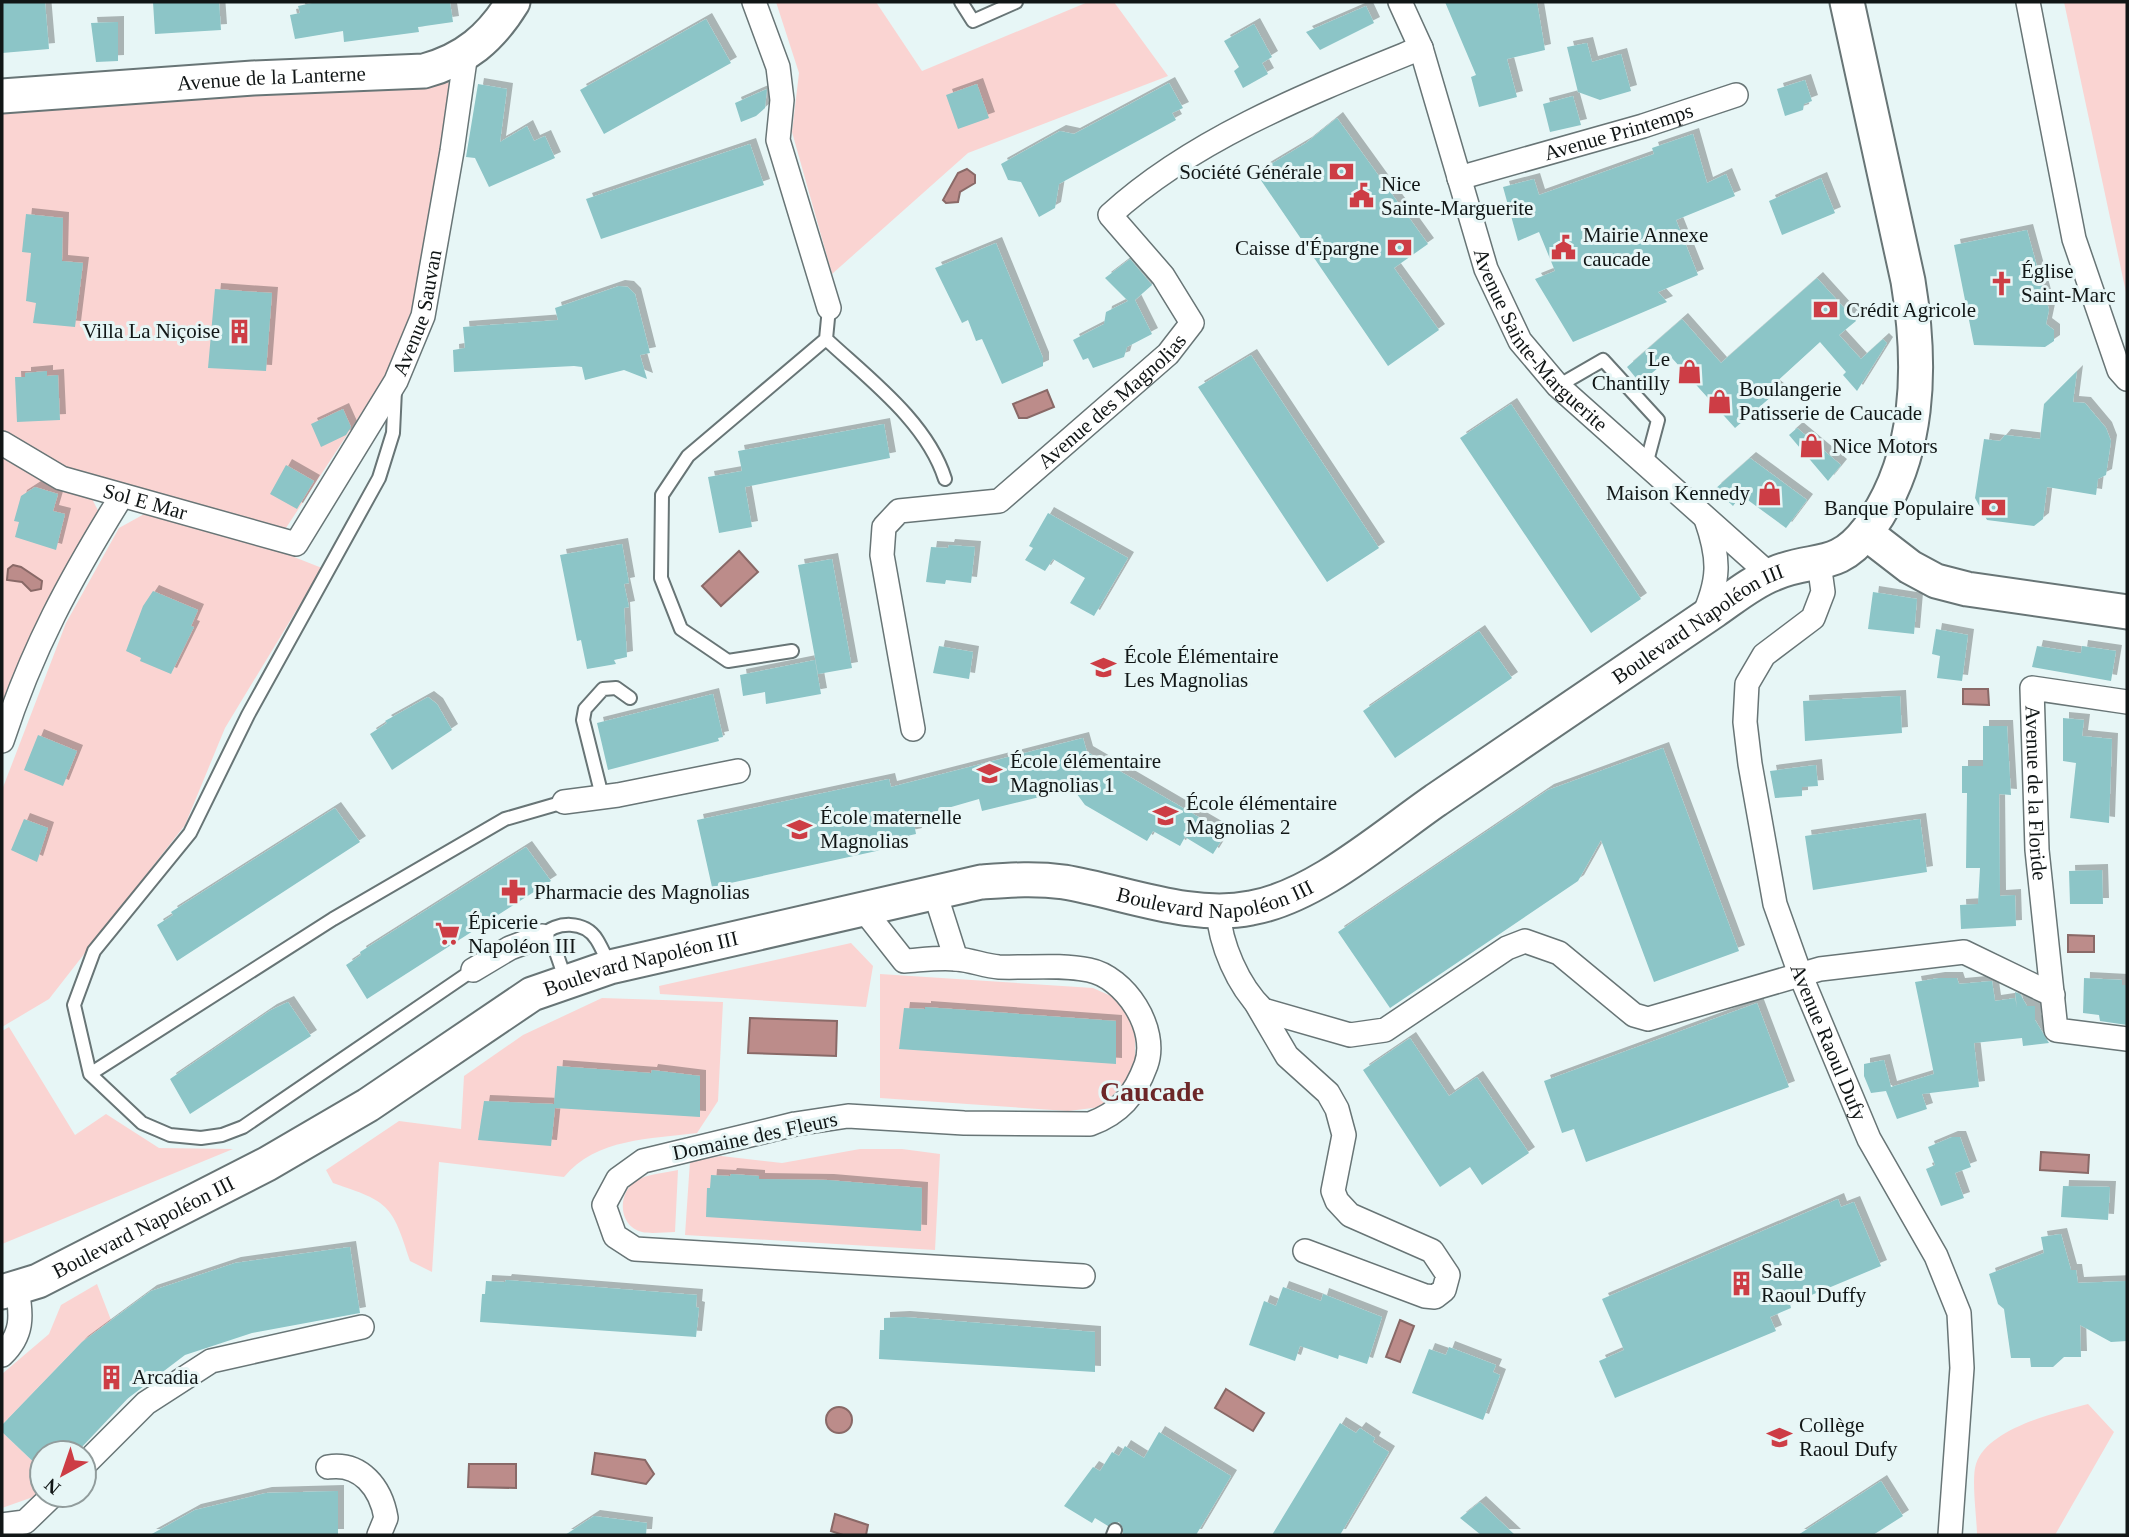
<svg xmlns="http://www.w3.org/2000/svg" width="2129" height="1537" font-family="Georgia,serif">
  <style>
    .green { fill: #fad4d2 }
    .water { fill: #bc8c8a; stroke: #896967; stroke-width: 2 }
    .building { fill: #8cc5c7; filter: url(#shadow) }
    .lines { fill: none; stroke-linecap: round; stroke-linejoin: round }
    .lane-casing { stroke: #687576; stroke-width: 16 }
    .street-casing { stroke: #687576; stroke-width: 26 }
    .secondary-casing { stroke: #687576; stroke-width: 37 }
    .lane { stroke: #fff; stroke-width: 12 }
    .street { stroke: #fff; stroke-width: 23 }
    .secondary { stroke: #fff; stroke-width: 33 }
    .labels { text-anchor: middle; stroke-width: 6; stroke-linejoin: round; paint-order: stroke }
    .street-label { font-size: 21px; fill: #111616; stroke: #e7f6f6 }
    .poi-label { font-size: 21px; fill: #111616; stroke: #e7f6f6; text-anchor: start }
    .district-label { font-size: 28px; font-weight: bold; fill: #6c2628; stroke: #e7f6f6 }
  </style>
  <defs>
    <filter id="shadow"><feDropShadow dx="6" dy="-6" stdDeviation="0" flood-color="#0004"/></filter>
  </defs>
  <rect width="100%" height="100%" fill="#e7f6f6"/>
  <path class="green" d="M776,2H876L922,71L1088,2H1114L1168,76L968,153L832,274L792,132L799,73Z
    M2064,2H2127V297Z
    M445,75L454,95L420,299L404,348L284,531L62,472L2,439V108Z
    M2,451L92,499L101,516L2,724Z
    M146,513L251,540L322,568L225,728L185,825L49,999L2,1027V790L66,623L119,528Z
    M851,943L873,966L866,1007L660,994L659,986Z
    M880,974L1093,988L1120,1000L1131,1013L1135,1039V1063L1131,1077L1101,1107L1068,1111L880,1098Z
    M602,998L723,1002L718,1101L697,1133C651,1139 596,1138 564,1177L439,1162L432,1272L410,1261C392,1204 389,1202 333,1183L326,1170L399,1121L461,1129L464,1076L523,1035Z
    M9,1027L75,1135L106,1114L159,1148L233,1149L2,1244V1031Z
    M860,1149H902L940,1154L935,1250L685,1235L690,1161L721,1156L782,1163Z
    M678,1170L675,1232C665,1232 652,1234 642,1232C618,1226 617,1193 636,1181C646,1174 665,1173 678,1170Z
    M97,1284L111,1320L82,1342L2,1425V1374L49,1334L61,1305Z
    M2088,1404L2114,1432L2055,1535H1977C1977,1518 1971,1480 1976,1464C1988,1428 2055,1413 2088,1404Z
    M2,1432L42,1470V1488L33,1497L2,1508Z"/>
  <path class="water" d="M967,169L975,175V183L960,192L958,202L946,203L943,200L958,173Z
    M1047,390L1054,407L1027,418H1019L1013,404Z
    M739,551L758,572L721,606L702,586Z
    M13,565L21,567L42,581L41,589L31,591L22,582L7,580L8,569Z
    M1963,689H1988L1989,705L1963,704Z
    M2068,935L2094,936V952H2068Z
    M750,1018L837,1021L836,1056L748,1053Z
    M2041,1152L2089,1155L2088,1173L2040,1170Z
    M1400,1320L1414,1326L1400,1362L1386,1357Z
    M1226,1389L1264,1413L1253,1431L1215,1408Z
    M826 1420a13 13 0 1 1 26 0a13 13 0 1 1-26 0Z
    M595,1453L645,1460L654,1474L646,1484L592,1474Z
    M469,1464H516V1488L468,1487Z
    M835,1514L868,1525L866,1535H843L831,1531Z"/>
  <path class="building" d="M2,2H45L49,49L2,53Z
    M153,2H219L221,30L155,34Z
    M317,2H450L453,22L418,27L419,32L344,42L343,31L295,39L290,15L300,13L298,6Z
    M1445,2H1537L1545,50L1507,59L1517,97L1479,107L1471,77L1476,75Z
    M1366,6L1374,23L1320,50L1306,32Z
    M706,19L731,63L604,134L580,90Z
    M118,22V61L96,62L91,23Z
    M1254,24L1272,57L1262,63L1268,74L1243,88L1234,71L1239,67L1224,41Z
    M1587,43L1592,62L1621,54L1631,91L1600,100L1578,92L1567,47Z
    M1805,80L1812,101L1804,104L1803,110L1785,116L1777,89Z
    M1169,83L1183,108L1172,113L1176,120L1059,184L1055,208L1039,217L1021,182L1008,180L1001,164L1060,131L1074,134Z
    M478,84L507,89L500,142L527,126L534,141L545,136L555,158L489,187L475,158L466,157Z
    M977,84L989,118L958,129L946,95Z
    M767,89L765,108L756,116L741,122L735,103Z
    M1573,96L1581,125L1550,132L1543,104Z
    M1337,118L1428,244L1394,268L1439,330L1388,366L1256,173L1306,143Z
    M1693,134L1707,183L1726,174L1735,196L1676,220L1698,275L1658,292L1667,302L1573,342L1535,279L1555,271L1539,232L1518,241L1503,187L1534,179L1539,195L1654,154L1652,148Z
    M750,144L764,185L601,239L586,199Z
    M1821,178L1835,213L1782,235L1769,201Z
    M26,214L63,218L62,261L83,263L75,327L33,323L36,303L26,301L31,253L22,252Z
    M2027,230L2049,310L2046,324L2054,330V341L2045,347L1974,345L1954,245Z
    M996,243L1043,358V366L1002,384L982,339L976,341L968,320L962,323L935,268Z
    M1130,259L1152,285L1135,300L1152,334L1127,347L1124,357L1093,368L1088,358L1083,360L1073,340L1104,324L1106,312L1128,301L1105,278Z
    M1817,278L1856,321L1839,335L1861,359L1883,339L1887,343L1857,391L1843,375L1846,372L1820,342L1773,385L1779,390L1735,428L1671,357L1640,383L1627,367L1682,319L1721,363Z
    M619,286L628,287L635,294L650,353L640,355L647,379L624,370L585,380L582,367L574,366L454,372L453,350L465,348L463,327L558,320L555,308Z
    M215,289L272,293L266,371L208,368Z
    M1251,355L1379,548L1327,582L1198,387Z
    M47,371V376L58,375L60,420L17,422L15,377H25V373Z
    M2077,371L2073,402L2085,403L2106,428L2111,441L2106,475L2098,479L2096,495L2047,487L2043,519L2034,526L1987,520L1975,498L1984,439L2000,441L2005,435L2040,439L2044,404Z
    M1511,404L1641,599L1591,633L1460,438Z
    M343,409L351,427L346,435L321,447L311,424Z
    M884,424L890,458L745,487L752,527L719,533L708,477L742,471L738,451Z
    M1797,428L1841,465L1828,481L1789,435Z
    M1750,458L1807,500L1786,528L1741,495L1733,506L1715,489Z
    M286,465L314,481L297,509L270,494Z
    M35,487L58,494L53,511L65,514L56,550L15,537L19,522L14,521L21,496Z
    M1048,513L1128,558L1094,616L1070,603L1085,578L1053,559L1045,571L1025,560L1033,548L1029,546Z
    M622,544L629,583L624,584L629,607L624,608L627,657L614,660L616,664L587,669L581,640L577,641L560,555Z
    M949,545L975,547L971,583L946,580L945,584L926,582L931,547L948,548Z
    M832,559L852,668L818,674L798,565Z
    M153,591L198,610L191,626L194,627L171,674L140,661L141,658L126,651L143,606Z
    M1873,592L1917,599L1914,634L1868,629Z
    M1936,629L1968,635L1962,681L1937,678L1940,656L1932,654Z
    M1479,631L1512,678L1395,758L1363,711Z
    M939,646L973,652L969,679L933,673Z
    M2037,646L2081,653L2082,646L2116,651L2111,681L2032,667Z
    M815,660L821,694L766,704L765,692L743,696L740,675Z
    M713,694L723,737L718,738L719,741L608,770L597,723Z
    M1900,696L1902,733L1805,741L1803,701Z
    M428,697L437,704L452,730L392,770L370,734L387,723L385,721Z
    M2063,718L2084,720L2082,736L2112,739L2109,823L2070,818L2076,763L2063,761Z
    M1983,726H2007L2011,795L1999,794L2000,896L2015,895L2016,926L1961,929L1960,905L1978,904L1980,868H1966L1967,793H1962V766H1983Z
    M38,735L77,751L63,786L24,770Z
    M1083,738L1087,752L1226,833L1213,854L1185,837L1180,846L1153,831L1147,841L1085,805L1071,786L1056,793L982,811L979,799L913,818L916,834L902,837L904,845L712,887L697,820L889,779L891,787Z
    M1663,748L1739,951L1654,982L1601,840L1578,881L1390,1008L1338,932L1548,790Z
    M1816,765L1818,786L1802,787V796L1775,798L1770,771Z
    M335,808L360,842L177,961L157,925L173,915L171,912Z
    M24,819L48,828L37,862L11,850Z
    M1920,819L1927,872L1813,890L1805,836Z
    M526,847L551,881L367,999L346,965L361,955L360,952Z
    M2102,870L2103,904H2070L2069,871Z
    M1939,978H1957L1959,984L1992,981L1995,1001L2015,998L2017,1007L2015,992L2020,994L2027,1006H2035V1020L2049,1043L2023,1046L2022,1038L1974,1043L1979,1087L1922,1094L1927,1109L1897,1119L1886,1091L1871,1093L1864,1076V1064L1884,1060L1891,1087L1934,1074L1915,982Z
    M2084,978L2122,980V985H2127V1025L2100,1021L2099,1015L2083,1013Z
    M288,1002L311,1036L190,1114L170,1079L271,1010Z
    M1757,1003L1789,1087L1586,1162L1574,1129L1562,1133L1544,1081Z
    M925,1007L1116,1021V1064L899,1049L904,1008L925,1009Z
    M1410,1038L1449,1096L1477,1077L1529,1153L1482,1185L1470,1167L1440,1187L1363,1070Z
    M557,1066L651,1073L652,1070L700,1076V1117L555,1108L551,1146L478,1140L484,1101L554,1104Z
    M1952,1137H1960L1971,1167L1955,1173L1964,1198L1941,1206L1926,1169L1935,1165L1928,1147Z
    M731,1174L759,1176V1179L828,1180L922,1188L921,1231L706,1217L707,1188H710L711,1175L730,1176Z
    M2063,1186L2110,1187L2108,1220L2061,1217Z
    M1838,1199L1841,1207L1854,1202L1881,1266L1790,1304L1791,1308L1770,1317L1776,1331L1615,1398L1599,1361L1624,1350L1602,1299Z
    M2061,1234L2071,1270H2076L2078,1283L2127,1281V1341L2111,1342L2080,1325L2081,1357H2064L2053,1367H2031L2030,1358H2011L2004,1309L1998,1304L1989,1274L2044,1253L2041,1237Z
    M350,1247L360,1313L252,1333L185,1355L127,1399L76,1453H42V1470L2,1432V1425L82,1342L151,1291L235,1263Z
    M506,1280L697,1295L696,1307L699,1308L696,1337L480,1322L482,1294H485L486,1281L505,1282Z
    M1283,1287L1321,1301L1323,1294L1382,1317L1367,1364L1339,1355L1338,1359L1300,1346L1295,1361L1249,1345L1264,1301L1276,1306Z
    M904,1317L1095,1332V1372L879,1359L880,1330H884V1318Z
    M1449,1347L1496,1365L1493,1372L1500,1375L1483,1420L1412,1393L1429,1349L1446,1355Z
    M1340,1423L1356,1433L1360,1428L1375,1438L1373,1442L1389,1452L1340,1535H1272Z
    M1159,1432L1231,1476L1196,1535H1123V1528L1119,1522L1108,1526L1095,1518L1092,1523L1064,1506L1093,1467L1100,1471L1112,1452L1119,1456L1125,1446L1144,1458Z
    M1881,1481L1903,1516L1873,1535H1798Z
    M338,1491V1535H150L195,1510L266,1493Z
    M1480,1502L1515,1535H1481L1460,1518Z
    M594,1516L647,1523L646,1535H565Z"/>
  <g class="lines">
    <defs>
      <path id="lane" d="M961,2L973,21L1016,2
        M826,339C869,379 927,422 945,479
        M1558,386L1603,360L1658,420L1646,465
        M395,390L393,433L379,478L248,715L190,833L94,951L74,1005L90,1074L142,1123L170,1135L201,1138L222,1135L243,1127L473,970
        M792,651L728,661L681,629L661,578L662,495L688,456L826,339L829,308
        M602,796L583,720L585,709L603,689L616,688L630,698
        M566,981L556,952L542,936C556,921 585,920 597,940C602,948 606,958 610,966
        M90,1074L333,919L505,819L564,802
        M1113,1535L1115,1530"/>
      <g id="street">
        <path d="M754,2L778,67L782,100L778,140L829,308"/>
        <path id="s1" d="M1400,2L1421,48L1486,269L1520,341L1558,386L1770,575"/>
        <path d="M2028,2L2074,239L2119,370L2127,379"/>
        <path id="s2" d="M1459,178L1643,126L1736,95"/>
        <path id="s3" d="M2,443L61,478L296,544L396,381L423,316L452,151L466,53"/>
        <path id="s4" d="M1819,563L1823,592L1813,618L1764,655L1747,684L1745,722L1750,764L1775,904L1800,974L1869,1139L1936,1256L1959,1313L1962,1368L1950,1535"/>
        <path d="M1702,619C1720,580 1720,559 1706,519"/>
        <path id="s5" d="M2127,702L2032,688L2037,850L2056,1030L2127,1039"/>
        <path id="s6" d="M913,729L882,555L884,527L899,511L999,501L1168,354L1192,323L1163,276L1110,215C1195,137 1315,91 1421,48"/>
        <path d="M2,741C32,649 70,579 121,497"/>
        <path d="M564,802L618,795L738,771"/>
        <path d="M935,893L956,959"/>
        <path d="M863,909L904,961C921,960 940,957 957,959C971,960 985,966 999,967C1028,968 1060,964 1089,970C1125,977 1159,1029 1146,1065C1135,1095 1120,1113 1090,1124L964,1123L848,1116L795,1124L643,1161L618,1179L604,1205L615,1236L635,1249L1083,1276"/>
        <path d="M1218,910C1220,944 1238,986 1263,1010L1350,1035L1385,1030L1507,948L1525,941L1559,953L1634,1015L1648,1019L1820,969L1964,952L2053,995"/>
        <path d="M473,970L510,948L542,936"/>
        <path d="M1256,1003L1287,1056L1328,1093L1337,1109L1344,1135L1333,1191L1337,1201L1350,1215L1432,1251L1448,1275L1444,1290L1435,1297L1425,1296L1305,1251"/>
        <path d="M2,1355C23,1335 22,1316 17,1289"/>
        <path d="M84,1465L146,1403L211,1361L362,1327"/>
        <path d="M328,1467C361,1462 381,1488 386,1518L379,1535"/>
        <path d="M2,1525L25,1522L53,1495"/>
      </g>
      <g id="secondary">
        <path id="s7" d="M2,96L253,78L424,71C465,60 491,38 513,2"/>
        <path d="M1866,533L1910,567L1936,581L1967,589L2127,612"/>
        <path id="s8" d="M2,1292L38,1281L267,1164L368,1105L532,994L610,967L981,882C1010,880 1035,878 1064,882C1124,892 1190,920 1251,908C1315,897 1384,836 1436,800C1529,737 1622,674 1714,611C1733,598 1752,582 1773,574C1814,556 1836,572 1868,530C1921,458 1922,366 1908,281L1847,2"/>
      </g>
    </defs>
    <use href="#lane" class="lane-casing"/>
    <use href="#street" class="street-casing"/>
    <use href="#secondary" class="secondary-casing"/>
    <use href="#lane" class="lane"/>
    <use href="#street" class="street"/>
    <use href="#secondary" class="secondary"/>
  </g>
  <defs>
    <symbol id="bank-bare" viewBox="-9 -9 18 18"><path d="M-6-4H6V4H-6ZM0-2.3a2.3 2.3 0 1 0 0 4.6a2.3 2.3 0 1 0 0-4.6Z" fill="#cd3d45" stroke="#e7f6f6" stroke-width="2.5" paint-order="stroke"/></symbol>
    <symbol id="civic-bare" viewBox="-9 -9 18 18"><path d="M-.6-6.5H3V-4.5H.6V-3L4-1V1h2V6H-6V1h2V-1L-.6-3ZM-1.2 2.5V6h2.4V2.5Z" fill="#cd3d45" stroke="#e7f6f6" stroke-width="2.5" paint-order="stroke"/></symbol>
    <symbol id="church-bare" viewBox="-9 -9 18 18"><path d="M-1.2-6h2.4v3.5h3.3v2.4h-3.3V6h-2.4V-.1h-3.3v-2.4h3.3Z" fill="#cd3d45" stroke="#e7f6f6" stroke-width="2.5" paint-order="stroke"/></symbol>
    <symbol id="building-bare" viewBox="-9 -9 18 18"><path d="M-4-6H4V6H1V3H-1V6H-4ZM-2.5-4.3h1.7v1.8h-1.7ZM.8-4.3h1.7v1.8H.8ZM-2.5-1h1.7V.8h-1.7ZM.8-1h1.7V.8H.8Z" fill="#cd3d45" stroke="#e7f6f6" stroke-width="2.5" paint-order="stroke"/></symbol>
    <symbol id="shop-bare" viewBox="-9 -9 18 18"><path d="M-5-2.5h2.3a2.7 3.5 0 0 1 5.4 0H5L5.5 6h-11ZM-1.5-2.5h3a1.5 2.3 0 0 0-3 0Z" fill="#cd3d45" stroke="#e7f6f6" stroke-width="2.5" paint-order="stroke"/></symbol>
    <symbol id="school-bare" viewBox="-9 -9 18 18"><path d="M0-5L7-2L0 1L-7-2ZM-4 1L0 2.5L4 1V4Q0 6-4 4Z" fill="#cd3d45" stroke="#e7f6f6" stroke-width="2.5" paint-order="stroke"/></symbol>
    <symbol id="pharmacy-bare" viewBox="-9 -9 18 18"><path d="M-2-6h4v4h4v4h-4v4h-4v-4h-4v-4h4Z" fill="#cd3d45" stroke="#e7f6f6" stroke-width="2.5" paint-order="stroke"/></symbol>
    <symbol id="supermarket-bare" viewBox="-9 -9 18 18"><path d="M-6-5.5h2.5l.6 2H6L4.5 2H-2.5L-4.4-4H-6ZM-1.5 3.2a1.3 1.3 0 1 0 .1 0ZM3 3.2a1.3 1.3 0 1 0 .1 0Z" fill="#cd3d45" stroke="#e7f6f6" stroke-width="2.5" paint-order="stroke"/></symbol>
  </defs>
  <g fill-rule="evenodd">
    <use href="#bank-bare" x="1324" y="154" width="35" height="35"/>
    <use href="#civic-bare" x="1344" y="178" width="35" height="35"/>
    <use href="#civic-bare" x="1546" y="230" width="35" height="35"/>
    <use href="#bank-bare" x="1382" y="230" width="35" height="35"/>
    <use href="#church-bare" x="1984" y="266" width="35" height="35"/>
    <use href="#bank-bare" x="1808" y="292" width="35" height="35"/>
    <use href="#building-bare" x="222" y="314" width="35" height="35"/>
    <use href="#shop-bare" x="1672" y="354" width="35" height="35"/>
    <use href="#shop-bare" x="1702" y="384" width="35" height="35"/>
    <use href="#shop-bare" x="1794" y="428" width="35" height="35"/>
    <use href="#shop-bare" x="1752" y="476" width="35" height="35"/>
    <use href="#bank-bare" x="1976" y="490" width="35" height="35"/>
    <use href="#school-bare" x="1086" y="650" width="35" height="35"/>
    <use href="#school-bare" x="972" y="756" width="35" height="35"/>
    <use href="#school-bare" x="1148" y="798" width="35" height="35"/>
    <use href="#school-bare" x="782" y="812" width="35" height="35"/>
    <use href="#pharmacy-bare" x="496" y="874" width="35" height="35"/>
    <use href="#supermarket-bare" x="430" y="916" width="35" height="35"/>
    <use href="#building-bare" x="1724" y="1266" width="35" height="35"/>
    <use href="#building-bare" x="94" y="1360" width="35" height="35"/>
    <use href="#school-bare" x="1762" y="1420" width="35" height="35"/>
  </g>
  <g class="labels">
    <g class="street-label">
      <text dy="7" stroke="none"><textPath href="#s7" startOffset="270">Avenue de la Lanterne</textPath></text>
      <text dy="7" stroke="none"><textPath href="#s2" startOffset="166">Avenue Printemps</textPath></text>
      <text dy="7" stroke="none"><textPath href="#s3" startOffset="576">Avenue Sauvan</textPath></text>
      <text dy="7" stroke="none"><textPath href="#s1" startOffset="371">Avenue Sainte-Marguerite</textPath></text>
      <text dy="7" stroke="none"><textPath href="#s6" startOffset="478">Avenue des Magnolias</textPath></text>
      <text dy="7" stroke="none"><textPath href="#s3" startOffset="156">Sol E Mar</textPath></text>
      <text dy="7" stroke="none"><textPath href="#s8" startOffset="1878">Boulevard Napoléon III</textPath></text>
      <text dy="7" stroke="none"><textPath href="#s5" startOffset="201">Avenue de la Floride</textPath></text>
      <text dy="7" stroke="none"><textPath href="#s8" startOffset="1311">Boulevard Napoléon III</textPath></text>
      <text dy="7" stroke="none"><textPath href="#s8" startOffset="723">Boulevard Napoléon III</textPath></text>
      <text dy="7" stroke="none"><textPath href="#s4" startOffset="523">Avenue Raoul Dufy</textPath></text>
      <text transform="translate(755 1136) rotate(-12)" y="7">Domaine des Fleurs</text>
      <text dy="7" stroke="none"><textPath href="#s8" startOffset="156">Boulevard Napoléon III</textPath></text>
    </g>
    <g class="poi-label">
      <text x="1322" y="179" text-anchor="end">Société Générale</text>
      <text x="1381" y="191">Nice<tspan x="1381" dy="24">Sainte-Marguerite</tspan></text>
      <text x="1583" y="242">Mairie Annexe<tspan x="1583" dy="24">caucade</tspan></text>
      <text x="1379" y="255" text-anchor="end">Caisse d'Épargne</text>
      <text x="2021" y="278">Église<tspan x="2021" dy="24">Saint-Marc</tspan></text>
      <text x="1846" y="317">Crédit Agricole</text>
      <text x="220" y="338" text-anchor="end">Villa La Niçoise</text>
      <text x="1670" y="366" text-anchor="end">Le<tspan x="1670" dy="24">Chantilly</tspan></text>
      <text x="1739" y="396">Boulangerie<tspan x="1739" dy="24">Patisserie de Caucade</tspan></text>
      <text x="1832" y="453">Nice Motors</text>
      <text x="1750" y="500" text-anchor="end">Maison Kennedy</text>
      <text x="1974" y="515" text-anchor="end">Banque Populaire</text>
      <text x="1124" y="663">École Élémentaire<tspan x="1124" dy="24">Les Magnolias</tspan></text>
      <text x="1010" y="768">École élémentaire<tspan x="1010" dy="24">Magnolias 1</tspan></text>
      <text x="1186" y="810">École élémentaire<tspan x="1186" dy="24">Magnolias 2</tspan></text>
      <text x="820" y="824">École maternelle<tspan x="820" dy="24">Magnolias</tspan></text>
      <text x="534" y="899">Pharmacie des Magnolias</text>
      <text x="468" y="929">Épicerie<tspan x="468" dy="24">Napoléon III</tspan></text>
      <text x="1761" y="1278">Salle<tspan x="1761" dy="24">Raoul Duffy</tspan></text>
      <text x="132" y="1384">Arcadia</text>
      <text x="1799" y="1432">Collège<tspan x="1799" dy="24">Raoul Dufy</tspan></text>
    </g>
    <g class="district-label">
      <text x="1152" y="1101">Caucade</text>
    </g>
  </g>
  <rect width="2129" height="1537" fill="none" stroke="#111616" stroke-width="7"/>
  <g transform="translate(63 1474) rotate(220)"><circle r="33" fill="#e7f6f6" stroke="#919c9c" stroke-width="2"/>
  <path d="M0-5L12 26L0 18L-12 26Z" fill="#cd3d45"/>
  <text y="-10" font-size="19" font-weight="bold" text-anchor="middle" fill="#111616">N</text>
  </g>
</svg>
